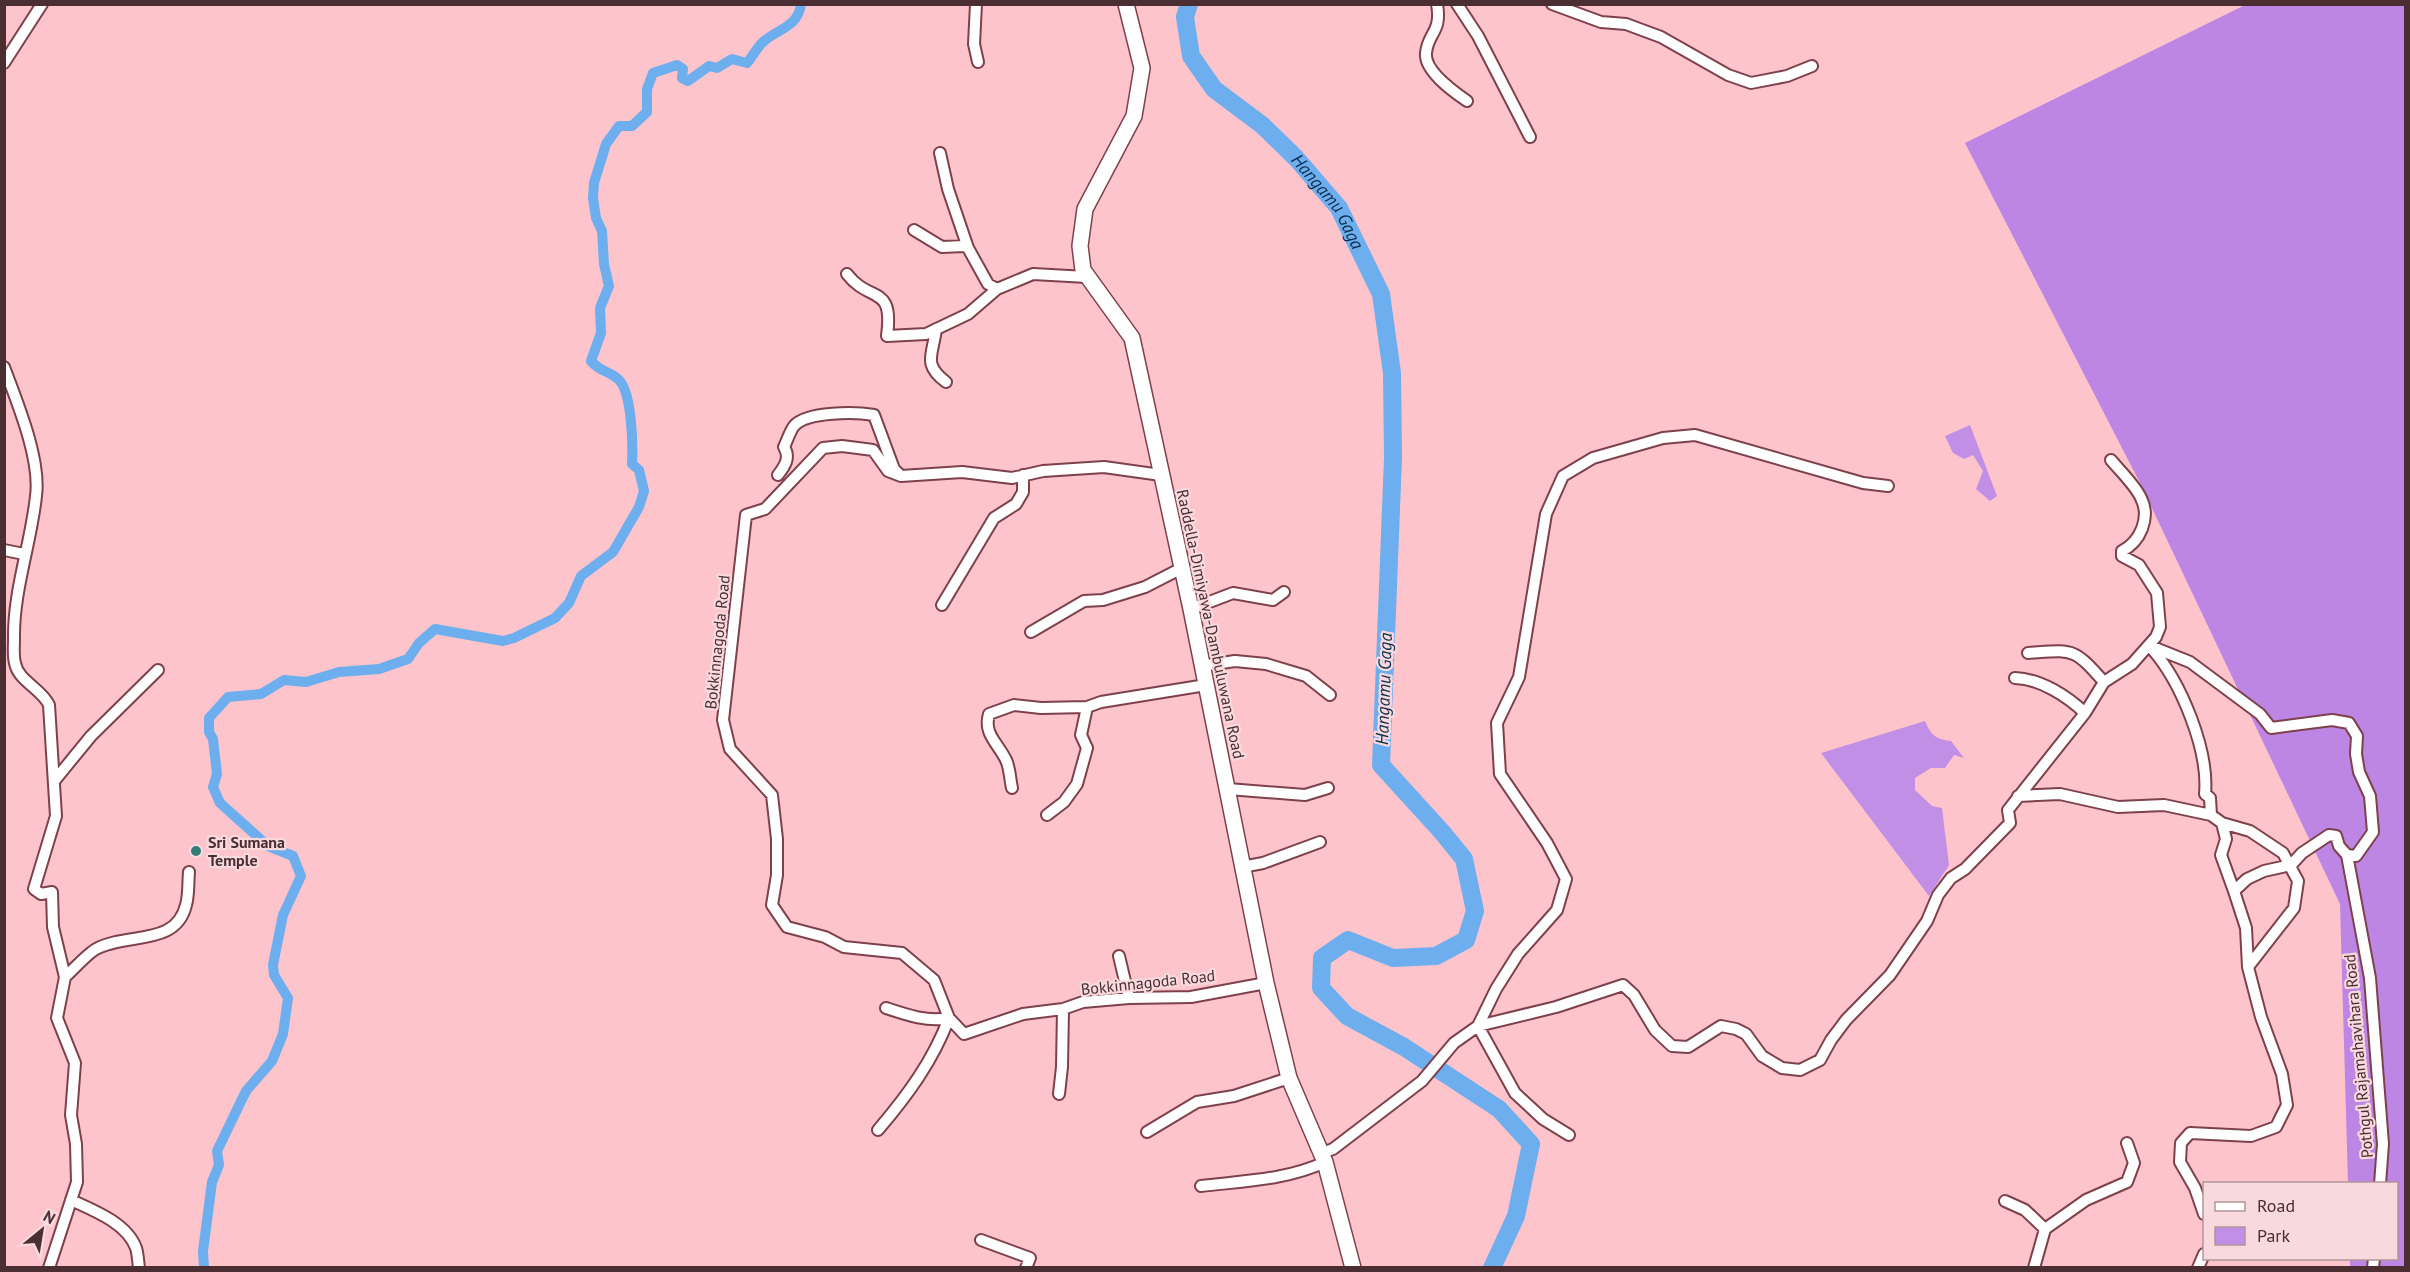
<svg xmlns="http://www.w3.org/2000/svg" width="2410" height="1272" font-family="'PT Sans',sans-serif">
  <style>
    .green { fill: #c28fe7 }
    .forest { fill: #bd85e4 }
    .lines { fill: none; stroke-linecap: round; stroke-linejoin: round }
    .canal { stroke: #6daeef; stroke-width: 10 }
    .river { stroke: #6daeef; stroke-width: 18 }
    .street-casing { stroke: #7d414b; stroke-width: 14 }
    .secondary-casing { stroke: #7d414b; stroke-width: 18 }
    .street { stroke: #fff; stroke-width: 10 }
    .secondary { stroke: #fff; stroke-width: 15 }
    .poi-dot { fill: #327b76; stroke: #f8dade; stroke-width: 2 }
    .labels { text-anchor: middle; stroke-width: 4.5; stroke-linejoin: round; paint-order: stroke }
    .street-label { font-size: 16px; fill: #4a2e32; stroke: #f8dade }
    .poi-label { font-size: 16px; font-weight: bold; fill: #4a2e32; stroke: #f8dade; text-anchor: start }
    .water-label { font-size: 18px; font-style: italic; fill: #0b2e4e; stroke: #f8dade }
  </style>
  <rect width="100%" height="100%" fill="#fec4cc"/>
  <path class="green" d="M1970,425L1997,496L1990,501L1976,489L1983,471L1973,455L1964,459L1953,453L1945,436Z
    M1925,721C1931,735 1935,739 1951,741L1964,758L1954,755L1945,768H1931L1915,778V790L1932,806L1942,808L1949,865L1929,896L1821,753Z"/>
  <path class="forest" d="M2245,5H2405V1267H2350V1259L2396,1258V1184L2348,1183L2340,904L2140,483L1965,143Z"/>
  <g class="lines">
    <path class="canal" d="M204,1268L203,1251L212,1182L219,1165L217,1151L246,1091L272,1061L283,1034L288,998L274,975L273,965L283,915L301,876L293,856L268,846L220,803L213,787L217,774L213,739L209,732V718L228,697L261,694L284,680L306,682L339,672L379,669L408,659L419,643L435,629L503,641L514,638L555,618L569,603L581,576L613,552L639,507L644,491L639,470L632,464C633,445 632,393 619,380C610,371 600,372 591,361L601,333L600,308L609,286L604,264L602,231L596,218L593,198L594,183L606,144L619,126H632L647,112V89L653,73L677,65L683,69L682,78L688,81L709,66L717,68L732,59L747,63C752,57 756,49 762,43C776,29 798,28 801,4"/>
    <path class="river" id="s1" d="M1189,4L1185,17L1191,56L1214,89L1262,125L1296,158L1339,208L1381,294L1392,373L1393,458L1381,765L1442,832L1464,859L1475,911L1466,940L1436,956L1393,958L1348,940L1322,958L1321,988L1347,1016L1404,1047L1499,1109L1531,1144L1516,1216L1492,1268"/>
    <defs>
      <path id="street" d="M976,4L974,44L978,62
        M1437,4C1442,33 1428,32 1426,53C1424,71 1454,92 1467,101
        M1457,4L1478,36L1530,137
        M1552,4L1601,22L1626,24L1661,37L1728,75L1751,83L1787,76L1812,66
        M4,63L42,4
        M940,153L948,189L968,248
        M914,230L942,247L964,246L968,248L988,284L997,289L1033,274L1087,277
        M847,274C870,304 894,283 887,336L926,334L968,314L997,289
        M936,329C933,355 922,364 946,382
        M4,367C17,402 41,459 36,496C31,544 13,591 14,640C14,647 13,656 15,663C18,681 42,689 49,705L56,816L34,889L41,894L52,892L53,927L65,977L57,1018L75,1063L71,1115L76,1144L77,1182L49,1268
        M778,475C784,467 791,458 784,447C787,441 790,431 794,426C807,411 856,412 874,415L894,469L899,474
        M1161,475L1104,467L1043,471L1012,478L962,472L901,476L888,471L873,450L842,446L823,448L765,509L746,515L723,720L730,749L772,795L777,839V875L772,905L787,927L825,937L844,947L902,953L934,980L949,1018L964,1034L1023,1014L1063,1009L1083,1002L1129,998L1191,997L1266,983
        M4,550L24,554
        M942,605L994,518L1016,504L1023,492V475
        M1191,609L1233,593L1273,600L1284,592
        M1031,632L1084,601L1103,600L1145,587L1182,568
        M2150,646L2190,662L2260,714L2271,728L2332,720L2349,723L2357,736L2356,754L2359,772L2370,796L2373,832L2356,856L2347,855L2339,846L2336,836L2329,835L2302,853L2291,865L2264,871L2247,879L2234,891L2246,928L2248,967L2261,1017L2282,1074L2287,1105L2276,1127L2251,1136L2190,1133L2181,1143L2180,1162L2195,1188L2204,1214
        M2152,649C2181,682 2209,750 2205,794L2210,798L2211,815
        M2028,653C2074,650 2073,647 2104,682
        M1201,666L1235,661L1266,664L1306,676L1330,695
        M2015,678C2041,679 2067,696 2085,713
        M55,780L91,736L158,670
        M1012,788C1010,780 1010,768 1006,760C998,743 983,734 989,714L1014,705L1041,708L1087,707L1101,702L1206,685
        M1228,789L1305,795L1328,788
        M2018,796L2060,794L2118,807L2164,805L2211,815L2222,823L2226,839L2221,855L2234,891
        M1047,815L1064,802L1077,784L1087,748L1081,735L1087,707
        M2222,823L2250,831L2283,853L2298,881L2294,908L2248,967
        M2347,855L2370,978L2383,1144L2380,1184
        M1242,867L1263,863L1320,842
        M1119,956L1129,998
        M65,977C74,969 87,954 96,949C127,932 176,947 186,905C189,895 188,882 189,872
        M1059,1094L1062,1067L1063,1009
        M878,1130C907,1096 933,1061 949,1018C927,1022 907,1015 886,1008
        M1147,1132L1197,1102L1234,1096L1289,1078
        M1569,1135L1543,1119L1515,1093L1478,1026L1496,989L1518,954L1557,910L1566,879L1547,843L1500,774L1497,723L1519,677L1546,514L1563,476L1593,458L1663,438L1695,435L1863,483L1888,486
        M1322,1153L1333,1149L1422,1081L1454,1043L1478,1026L1556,1007L1623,985L1634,995L1655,1030L1672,1046L1688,1047L1721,1026L1736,1029L1746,1034L1762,1056L1782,1068L1800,1070L1820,1060L1831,1040L1846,1020L1890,975L1927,921L1938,895L1951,878L1965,869L2010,823L2008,810L2085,713L2104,682L2132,664L2156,637L2160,627L2157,593L2139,565L2122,556V551C2140,542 2151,518 2141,498C2135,485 2121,472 2111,460
        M1201,1186C1243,1181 1287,1180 1325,1162
        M71,1200C93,1210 127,1223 136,1248C138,1254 138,1261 139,1268
        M2005,1201L2025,1210L2045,1229
        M981,1240L1030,1258L1026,1268
        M2034,1268L2045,1229L2086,1200L2127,1182L2134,1163L2127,1143
        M2198,1268L2204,1254
        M2373,1268L2374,1258"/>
      <path id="secondary" d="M1126,4L1142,68L1134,116L1085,209L1080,246L1083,270L1132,338L1191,609L1266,983L1289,1078L1325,1162L1353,1268"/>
    </defs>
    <use href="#street" class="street-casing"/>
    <use href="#secondary" class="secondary-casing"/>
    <use href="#street" class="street"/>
    <use href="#secondary" class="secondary"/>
  </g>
  <circle class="poi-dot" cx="196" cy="851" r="6"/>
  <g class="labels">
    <g class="street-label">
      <text transform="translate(1211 624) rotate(78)" y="6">Raddella-Dimiyawa-Dambuluwana Road</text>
      <text transform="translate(717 642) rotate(-84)" y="6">Bokkinnagoda Road</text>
      <text transform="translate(1148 982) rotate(-6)" y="6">Bokkinnagoda Road</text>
      <text transform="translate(2358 1056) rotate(-95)" y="6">Pothgul Rajamahavihara Road</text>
    </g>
    <g class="poi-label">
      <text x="208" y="848">Sri Sumana<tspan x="208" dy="18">Temple</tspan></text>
    </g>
    <g class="water-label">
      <text dy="6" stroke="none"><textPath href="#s1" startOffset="255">Hangamu Gaga</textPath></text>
      <text transform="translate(1384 689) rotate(-88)" y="6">Hangamu Gaga</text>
    </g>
  </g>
  <rect width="2410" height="1272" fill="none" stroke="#4a2e32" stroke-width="12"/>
  <rect x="2203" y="1182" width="195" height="78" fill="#f8dade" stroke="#b29599" stroke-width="1.5"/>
  <rect x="2215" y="1202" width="30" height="9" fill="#ffffff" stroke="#b29599" stroke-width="1.5"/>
  <text x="2257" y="1212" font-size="18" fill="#4a2e32">Road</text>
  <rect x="2215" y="1227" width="30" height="18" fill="#c28fe7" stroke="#b29599" stroke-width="1.5"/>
  <text x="2257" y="1242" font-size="18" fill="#4a2e32">Park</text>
  <g transform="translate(42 1230) rotate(30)" stroke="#f8dade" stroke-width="4.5" paint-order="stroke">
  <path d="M0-4.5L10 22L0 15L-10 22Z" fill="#4a2e32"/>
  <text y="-9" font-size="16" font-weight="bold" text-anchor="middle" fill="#4a2e32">N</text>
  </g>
</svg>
